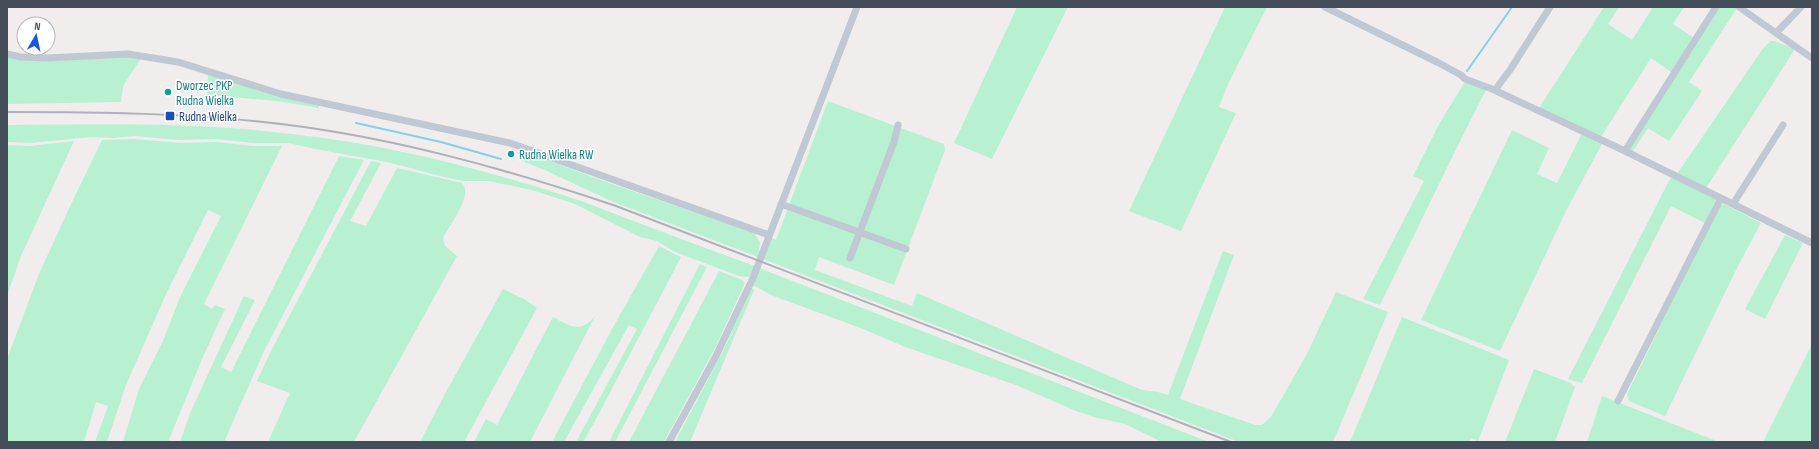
<svg xmlns="http://www.w3.org/2000/svg" width="1819" height="449" font-family="'Sofia Sans Condensed',sans-serif">
  <style>
    .green { fill: #b7f1d2 }
    .lines { fill: none; stroke-linecap: round; stroke-linejoin: round }
    .stream { stroke: #82d0f0; stroke-width: 2 }
    .street { stroke: #bfc8d3; stroke-width: 7 }
    .rail { stroke: #aeb1b8; stroke-width: 2 }
    .culture-dot { fill: #0f9aa8; stroke: #fff; stroke-width: 1.5 }
    .transit-dot { fill: #1a4fb4; stroke: #fff; stroke-width: 1.5 }
    .labels { text-anchor: middle; stroke-width: 3; stroke-linejoin: round; paint-order: stroke }
    .culture-label { font-size: 13px; fill: #0d838f; stroke: #fff; text-anchor: start }
    .transit-label { font-size: 13px; fill: #164399; stroke: #fff; text-anchor: start }
  </style>
  <rect width="100%" height="100%" fill="#f0edec"/>
  <path class="green" d="M1017,7H1068L992,159L954,143Z
    M1225,7H1267L1228,84L1219,107L1236,113L1181,231L1129,211Z
    M1604,7H1619L1608,24L1632,40L1653,7H1684L1673,24L1694,38L1671,72L1651,58L1601,137L1539,108Z
    M1720,7L1737,8L1689,82L1702,91L1669,141L1648,128L1632,153L1628,150Z
    M1770,41H1774L1795,49L1706,188L1677,174L1762,50Z
    M7,56H121L139,58L140,60L123,86L121,102L7,104Z
    M208,73L319,105V108L277,101L207,95Z
    M1466,80L1487,88L1465,131L1380,305L1363,299L1424,181L1413,176L1438,126Z
    M828,101L944,144L945,150L894,285L819,257L815,270L912,306L917,293L1142,390L1158,392L1168,395L1223,251L1234,255L1180,399L1255,425H1262L1271,417L1307,354L1336,292L1388,312L1333,442H1239L763,259L771,238L776,240Z
    M7,125C102,124 198,122 292,134C384,144 475,167 563,195C589,203 614,214 639,223C678,238 716,252 755,266L749,277L739,276L675,252L657,241L640,237L575,204L532,190L488,181H463L448,178L387,162L315,149L289,143H253L216,139L180,140L134,136L113,138L92,137L30,143L7,142Z
    M1512,130L1549,148L1537,174L1557,183L1582,133L1603,142L1566,211L1500,351L1421,320Z
    M134,139L180,143L216,142L253,146H282L204,304L212,309L215,305L225,309L202,359L168,442H123L139,389L163,341L180,297L221,216L208,210L167,292L126,385L107,442H95L108,406L96,402L84,442H7V359L39,274L72,202L102,140Z
    M74,141L21,256L7,296V145L30,146Z
    M523,151L595,178L754,233L760,242L758,257L611,201L547,171L520,160Z
    M339,156L364,160L264,351L224,442H180L191,411L244,296L255,300L221,367L231,372Z
    M371,161L381,163L350,221L366,226L397,168L462,183C474,195 449,226 443,238L445,246L457,256L354,442H268L290,393L257,381L271,351Z
    M1672,175L1716,199L1705,223L1671,206L1582,383L1568,379Z
    M1724,204L1761,223L1739,264L1665,416L1629,401L1627,394L1719,207Z
    M1785,235L1803,243L1765,319L1745,309Z
    M659,246L681,257L595,421L583,442H576L637,329L629,325L564,442H552L612,329Z
    M700,264L707,267L615,442H609Z
    M759,268L1209,442H1162L1125,424L1094,417L1076,411L1016,385L905,347L863,329L771,295L753,285Z
    M719,271L742,280L745,283L716,346L664,442H629Z
    M752,288L754,290L690,442H675L724,349Z
    M503,289L524,299L537,308L464,442H420L446,392Z
    M595,316L530,442H474L486,419L497,425L553,317C570,326 580,334 595,316Z
    M1402,317L1509,360L1478,441L1471,438L1469,442H1350Z
    M1812,344V442H1763Z
    M1534,369L1571,383L1575,387L1555,442H1505Z
    M1602,396L1719,442H1587Z"/>
  <g class="lines">
    <path class="stream" d="M1467,71L1512,7
      M356,123L441,142L501,159"/>
    <path class="street" d="M1325,7L1437,62L1461,75L1465,79L1492,89L1625,151L1812,243
      M1739,7L1776,33
      M1801,7L1776,33L1812,58
      M7,54L21,57L47,58L128,54L178,62L281,94L510,143L769,235
      M1495,90L1510,70L1550,7
      M1625,151L1716,7
      M781,204L906,249
      M1733,204L1783,125
      M850,258L894,142L898,125
      M1618,401L1721,198
      M669,442L715,358L753,278L857,7"/>
    <path class="rail" d="M7,112C99,112 190,113 281,124C396,138 506,169 616,206L1231,442"/>
  </g>
  <g class="culture-dot">
    <circle cx="168" cy="92" r="4"/>
    <circle cx="511" cy="154" r="4"/>
  </g>
  <rect class="transit-dot" x="165" y="111" width="10" height="10" rx="2"/>
  <g class="labels">
    <g class="culture-label">
      <text x="176" y="90">Dworzec PKP<tspan x="176" dy="15">Rudna Wielka</tspan></text>
      <text x="519" y="159">Rudna Wielka RW</text>
    </g>
    <g class="transit-label">
      <text x="179" y="121">Rudna Wielka</text>
    </g>
  </g>
  <rect width="1819" height="449" fill="none" stroke="#444e5b" stroke-width="16"/>
  <g transform="translate(36 36) rotate(9)"><circle r="19" fill="#ffffff" stroke="#b4b8bd"/>
  <path d="M0-3L7 15L0 10L-7 15Z" fill="#0f5be7"/>
  <text y="-6" font-size="11" font-weight="bold" text-anchor="middle" fill="#444e5b">N</text>
  </g>
</svg>
